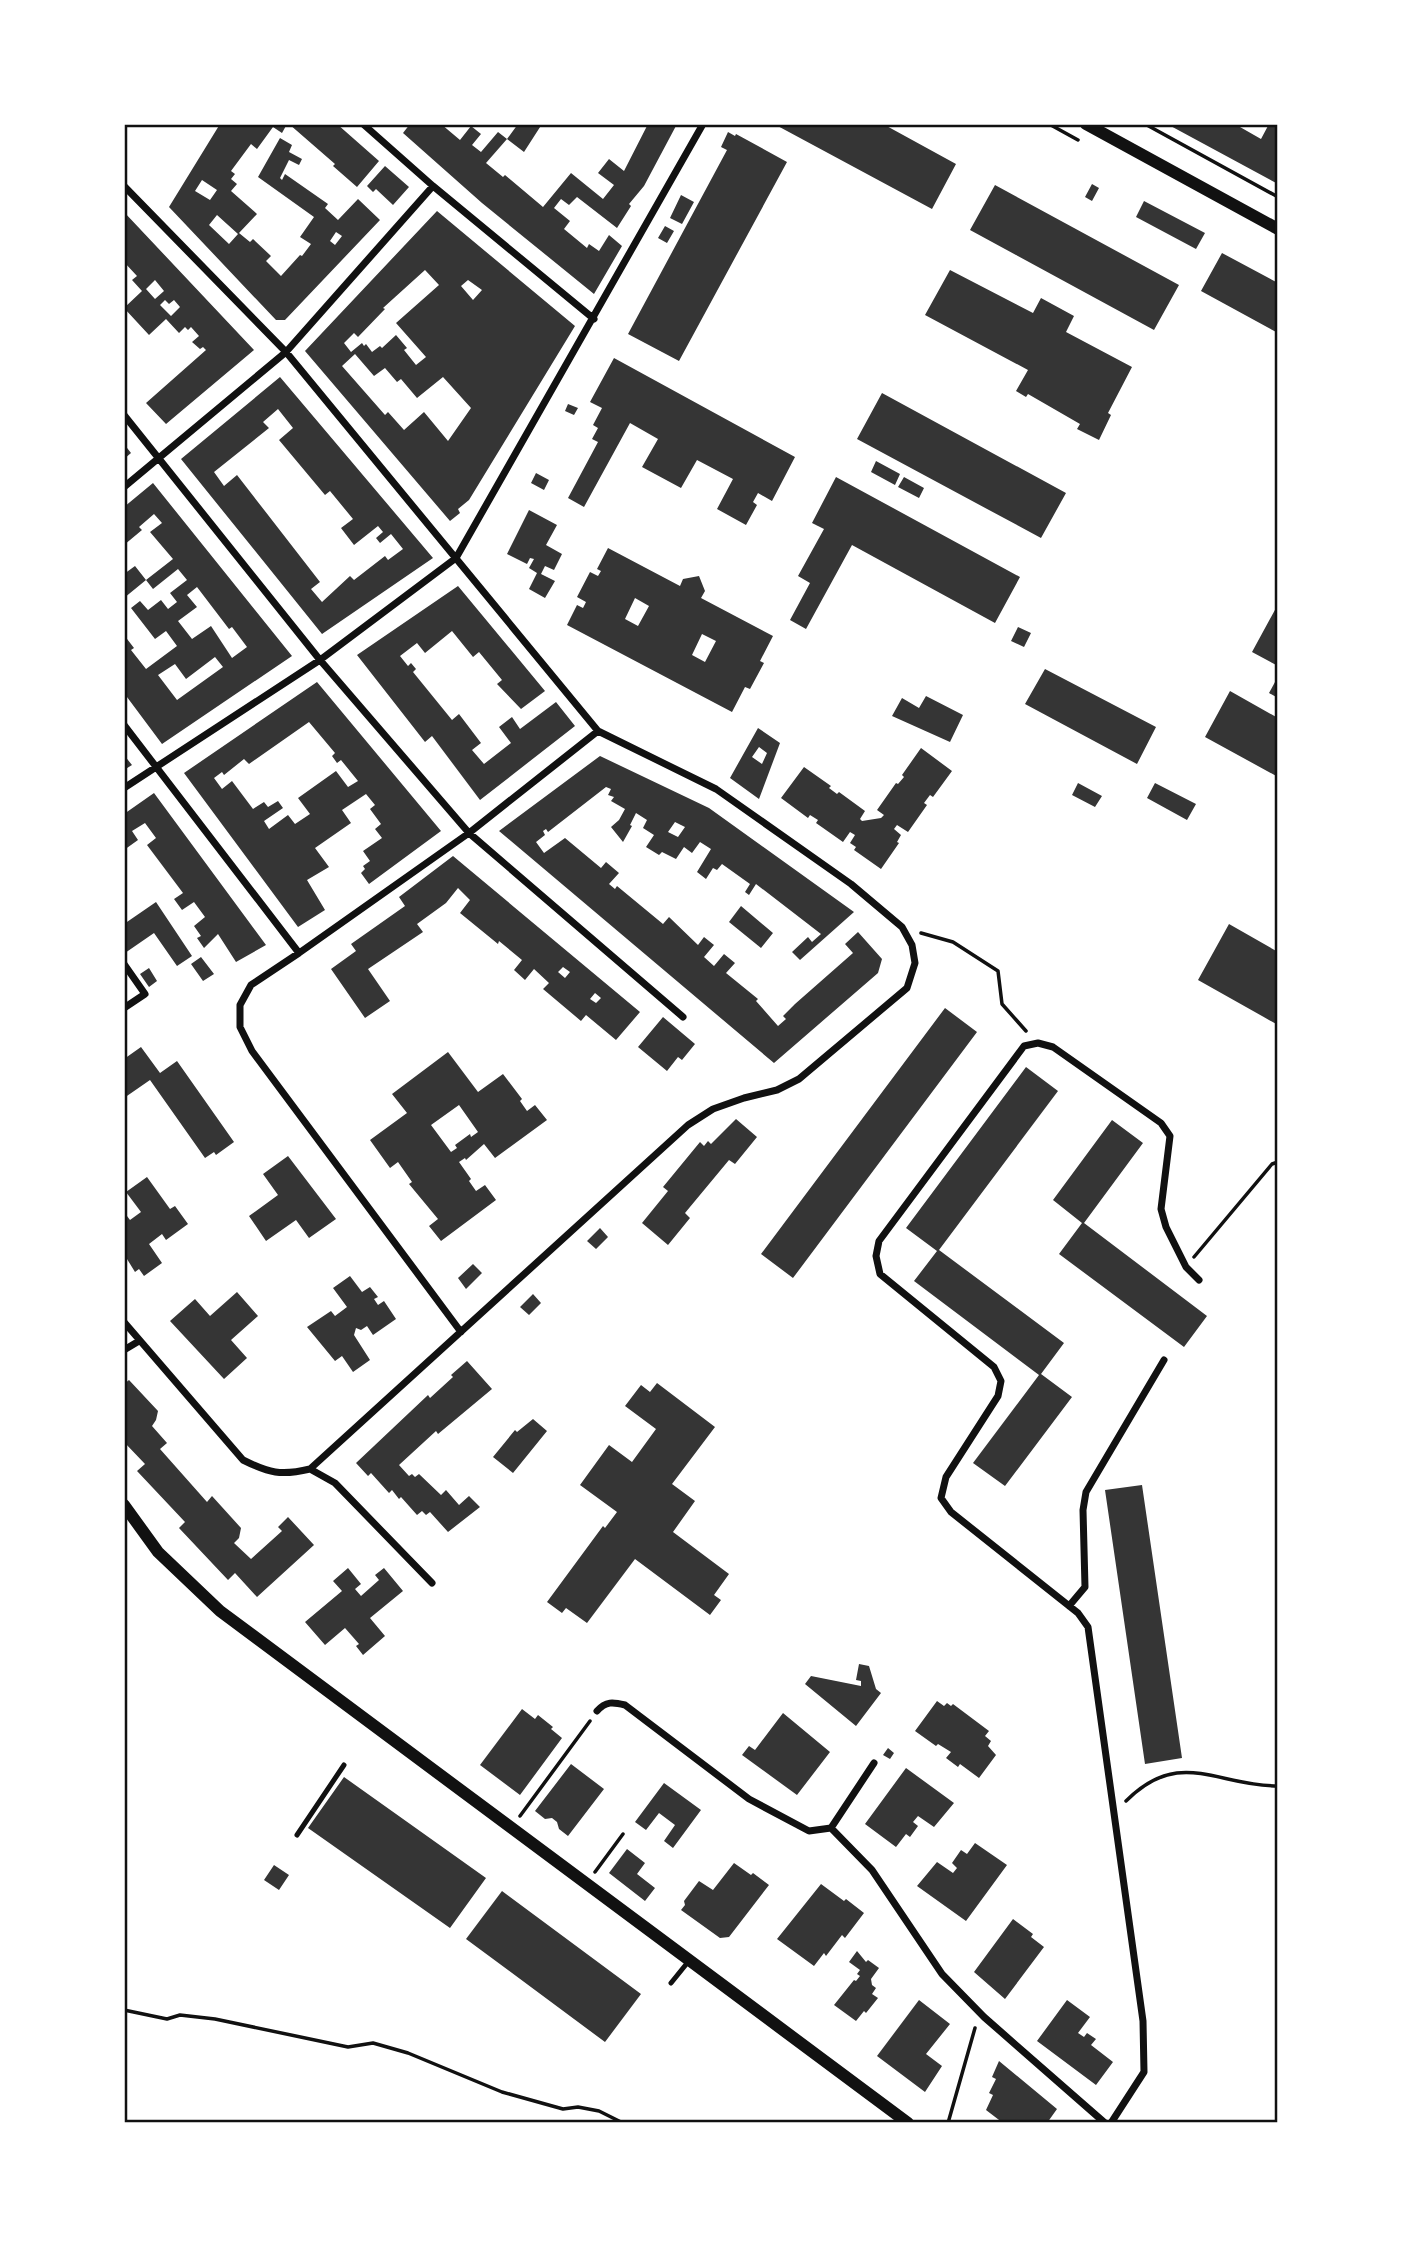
<svg xmlns="http://www.w3.org/2000/svg" width="1402" height="2247" font-family="Arial,sans-serif">
  <style>
    .building { fill: #353535; fill-rule: evenodd }
    .lines { fill: none; stroke-linecap: round; stroke-linejoin: round }
    .path { stroke: #111; stroke-width: 3.5 }
    .service { stroke: #111; stroke-width: 5 }
    .minor { stroke: #111; stroke-width: 7 }
    .tertiary { stroke: #111; stroke-width: 12 }
    .neatline { fill: none; stroke: #111; stroke-width: 2.5 }
  </style>
  <rect width="100%" height="100%" fill="#fff"/>
  <path class="building" d="M220,124H287L282,133L273,127L257,149L251,144L231,171L235,174L231,179L237,184L231,191L257,214L239,233L250,242L253,239L271,256L266,261L281,276L300,255L302,256L311,244L300,237L314,217L258,177L280,138L292,145L289,152L302,159L299,165L289,160L280,178L282,180L285,174L328,204L325,208L338,220L358,199L380,220L285,320H276L169,207ZM202,180L217,190L210,200L195,191ZM217,215L238,234L229,244L209,225ZM336,232L342,236L335,245L330,241Z
    M289,124H337L379,161L357,187L333,166L335,164Z
    M410,124H441L460,140L471,126L481,134L472,145L481,152L498,132L507,139L486,163L503,177L505,175L543,207L571,173L603,199L614,185L598,173L609,159L624,171L648,124H677L644,186L629,204L631,206L617,228L577,197L569,205L561,199L554,208L570,221L564,229L587,248L589,244L599,251L609,235L622,246L594,294L482,203L403,133Z
    M518,124H542L524,152L507,139Z
    M774,124H883L956,164L932,209Z
    M1167,124H1241L1240,127L1261,139L1269,124H1278V140L1275,144L1278,145V184Z
    M728,132L735,136L736,134L787,162L679,361L628,334L727,150L721,147Z
    M385,166L409,187L393,205L376,189L373,192L367,186Z
    M1092,184L1099,188L1092,201L1085,197Z
    M995,185L1179,285L1154,330L970,230Z
    M681,195L694,202L682,224L670,218Z
    M1144,201L1205,233L1196,249L1136,217Z
    M437,211L575,326L469,500L458,509L460,513L450,521L305,351ZM425,270L439,285L396,323L426,357L416,365L404,350L407,348L396,335L382,348L380,346L372,352L366,344L364,346L362,343L351,352L344,343L354,333L358,337L385,309L383,308ZM468,280L482,290L473,300L461,286ZM355,354L374,376L385,368L397,382L401,379L417,398L443,377L471,408L448,441L424,412L404,430L388,412L385,415L342,366Z
    M124,212L254,350L166,424L146,403L206,350L203,347L200,349L192,342L199,336L191,327L188,330L185,327L179,333L166,319L149,335L124,308L142,291L132,280L137,276L124,262ZM155,280L164,291L155,299L146,289ZM165,300L169,304L174,300L180,307L171,316L160,305Z
    M665,226L674,231L667,243L658,238Z
    M1222,253L1278,283V333L1201,291Z
    M950,270L1033,313L1041,298L1074,316L1066,332L1132,367L1108,413L1111,415L1099,440L1077,429L1080,424L1028,394L1026,397L1016,391L1028,370L925,315Z
    M614,358L795,457L772,501L758,493L753,502L757,505L746,525L717,509L733,479L697,460L681,488L642,467L658,439L630,423L584,507L568,498L598,442L592,439L598,428L593,425L602,408L590,402Z
    M280,377L433,558L322,634L181,459ZM278,409L293,428L279,440L325,495L330,491L353,519L341,528L354,545L378,526L383,532L376,538L380,543L391,534L403,549L388,560L385,556L354,580L350,576L322,602L311,589L320,582L237,475L224,486L214,472L269,428L263,422Z
    M882,393L1066,493L1041,538L857,439Z
    M568,404L578,408L574,415L565,411Z
    M124,444L131,453L124,459Z
    M876,461L900,474L895,485L871,472Z
    M536,473L549,480L544,490L531,483Z
    M836,477L1020,577L995,623L852,545L806,629L790,620L810,583L798,576L824,529L812,523Z
    M904,477L924,488L919,498L898,487Z
    M153,483L292,656L162,744L124,693V635L134,648L131,650L146,669L177,646L166,631L155,639L131,608L140,601L148,610L161,600L168,609L177,602L170,593L187,580L178,569L153,589L146,580L173,559L150,532L162,523L154,514L139,527L142,530L124,545V507ZM197,587L229,629L232,627L247,647L232,658L211,626L192,639L178,621L197,607L187,595ZM215,657L223,667L177,700L158,675L175,664L186,679Z
    M529,510L557,525L546,545L562,554L554,570L545,566L541,574L555,581L545,598L529,589L537,573L529,568L534,559L530,558L527,564L507,554Z
    M608,548L680,586L683,579L699,576L705,591L701,598L773,636L760,661L764,663L750,689L745,687L732,712L567,625L577,605L583,608L586,602L577,597L590,572L598,576L601,571L597,569ZM635,598L649,606L638,626L625,619ZM702,634L716,641L705,662L692,655Z
    M135,566L146,580L124,598V574Z
    M458,586L545,691L521,709L497,684L502,680L479,652L473,657L452,631L425,653L417,643L400,656L408,666L411,663L416,669L413,672L452,720L459,714L481,743L472,750L484,764L511,743L499,727L512,717L520,729L556,702L575,726L480,800L432,736L425,742L357,655Z
    M1276,608L1278,609V666L1252,652Z
    M1018,627L1031,633L1024,647L1011,641Z
    M1045,669L1156,727L1137,764L1025,704Z
    M317,682L441,831L369,884L361,873L365,869L363,866L370,861L363,851L382,838L375,829L381,824L370,809L375,805L366,794L342,810L351,823L315,848L329,867L307,880L325,910L298,927L184,773ZM309,722L335,753L332,756L337,763L341,760L358,781L348,787L336,771L298,798L310,814L295,824L288,815L269,829L264,821L283,808L278,801L268,807L264,802L253,809L232,781L222,789L214,778L222,772L224,775L244,759L249,764Z
    M1275,682L1278,684V698L1269,693Z
    M1230,691L1278,718V777L1205,737Z
    M926,696L963,715L950,742L892,716L902,698L919,708Z
    M758,728L780,743L759,799L730,778ZM759,747L767,753L762,764L752,757Z
    M921,748L952,771L933,797L930,795L924,803L927,805L908,832L897,825L894,829L901,835L897,842L899,843L881,869L854,850L856,847L850,843L855,835L850,832L843,842L816,823L818,820L810,815L808,818L781,798L804,767L831,786L829,788L837,794L839,792L865,811L860,819L862,821L881,818L884,815L877,810L896,783L898,784L904,777L902,775Z
    M124,755L132,765L124,770Z
    M600,756L709,808L854,912L800,960L792,952L808,937L812,942L821,934L756,884L749,895L745,892L750,884L722,864L717,870L713,868L706,879L697,872L711,849L700,842L692,853L684,847L676,859L662,852L659,855L646,847L654,835L643,828L647,820L636,813L630,825L632,826L623,842L611,827L619,820L625,809L611,801L614,797L608,795L611,789L606,787L548,832L546,829L543,831L545,835L536,842L544,853L565,838L601,868L606,862L619,873L609,884L615,889L617,886L663,924L669,917L698,945L704,937L714,945L704,957L714,966L724,954L735,963L726,973L758,999L756,1001L778,1026L786,1019L783,1016L795,1004L853,953L845,944L858,932L882,959L878,973L774,1063L499,831ZM675,822L685,827L678,837L668,832Z
    M1078,783L1102,796L1095,807L1072,795Z
    M1155,783L1196,804L1187,820L1147,798Z
    M154,793L266,945L236,962L218,934L204,948L197,938L201,936L194,926L205,917L194,902L182,910L174,899L183,893L147,845L156,838L145,823L132,831L138,840L124,850V814Z
    M453,856L640,1012L616,1040L586,1015L581,1021L543,989L549,983L534,969L525,980L514,970L522,960L499,941L498,944L460,913L470,900L458,888L446,903L417,924L423,932L368,969L390,1001L365,1018L331,969L356,951L351,944L405,906L399,897ZM563,967L570,972L565,978L558,972ZM595,993L601,998L596,1003L590,999Z
    M156,902L192,956L177,966L154,933L125,953L124,951V924Z
    M741,906L773,933L761,948L729,922Z
    M1229,924L1278,952V1025L1198,980Z
    M201,957L214,974L203,981L191,964Z
    M149,968L157,981L149,987L140,974Z
    M945,1008L977,1032L793,1278L761,1254Z
    M663,1017L695,1044L682,1060L678,1057L667,1071L638,1047Z
    M141,1047L160,1073L177,1061L234,1142L216,1155L214,1152L205,1158L150,1080L124,1098V1059Z
    M448,1052L478,1092L503,1074L522,1099L520,1101L527,1111L535,1105L547,1120L495,1158L484,1144L466,1160L465,1158L459,1162L471,1179L469,1181L476,1191L485,1185L496,1200L441,1241L429,1226L438,1219L409,1184L412,1182L398,1162L390,1168L370,1140L407,1113L392,1094ZM459,1105L478,1132L471,1137L470,1134L455,1145L457,1148L451,1152L431,1125Z
    M1026,1067L1058,1091L939,1250L1064,1343L1041,1374L1072,1397L1005,1486L973,1463L1039,1375L914,1281L937,1251L906,1228Z
    M736,1119L757,1137L735,1164L729,1160L685,1213L690,1218L668,1245L642,1223L668,1191L663,1187L700,1142L704,1146L708,1141L711,1144Z
    M1112,1120L1143,1143L1084,1223L1207,1316L1184,1347L1059,1254L1082,1223L1053,1200Z
    M288,1156L336,1219L309,1238L296,1220L266,1241L249,1216L278,1195L263,1174Z
    M147,1177L170,1209L175,1206L188,1224L166,1240L162,1234L149,1244L162,1263L144,1276L139,1269L135,1272L127,1259L124,1261V1212L130,1220L141,1212L126,1192Z
    M600,1228L608,1237L596,1249L587,1241Z
    M473,1264L482,1273L466,1289L458,1278Z
    M350,1276L362,1292L370,1287L378,1297L374,1299L378,1305L384,1301L396,1319L373,1335L367,1326L361,1330L356,1328L354,1335L370,1360L353,1372L342,1356L335,1361L307,1327L331,1311L335,1316L347,1307L333,1288Z
    M237,1292L258,1316L231,1340L247,1358L224,1379L170,1321L195,1299L210,1316Z
    M533,1294L541,1303L529,1315L520,1307Z
    M467,1361L492,1389L438,1434L436,1431L399,1465L409,1476L412,1474L415,1477L419,1474L441,1495L446,1490L459,1505L469,1496L480,1507L448,1532L430,1512L426,1515L422,1511L417,1515L401,1497L399,1499L392,1490L389,1493L371,1473L368,1476L356,1463L428,1395L430,1398L453,1377L451,1375Z
    M129,1380L158,1411L156,1420L152,1426L167,1443L160,1449L207,1502L212,1496L241,1528L239,1538L234,1543L251,1559L282,1531L278,1527L288,1517L314,1545L257,1597L235,1573L228,1580L179,1528L185,1522L137,1471L145,1464L124,1442V1384Z
    M657,1383L715,1427L672,1484L695,1501L673,1532L729,1574L714,1595L721,1600L710,1615L635,1559L587,1623L566,1608L562,1613L547,1602L603,1526L605,1528L617,1512L580,1485L609,1445L632,1462L656,1429L625,1406L641,1385L650,1392Z
    M533,1419L547,1431L513,1473L493,1457L515,1430L517,1432Z
    M1142,1485L1182,1758L1145,1764L1105,1490Z
    M348,1568L361,1584L355,1589L361,1596L379,1580L375,1575L384,1568L403,1591L370,1618L385,1636L363,1655L356,1646L359,1644L345,1628L325,1645L305,1622L342,1591L333,1581Z
    M859,1664L869,1666L876,1689L881,1693L856,1726L805,1684L811,1676L861,1686V1681L856,1680Z
    M937,1701L944,1706L947,1703L951,1706L953,1704L989,1731L985,1736L991,1741L988,1746L996,1755L979,1778L960,1764L958,1767L946,1758L951,1752L938,1744L936,1746L915,1731Z
    M522,1709L535,1719L538,1715L553,1727L551,1729L562,1738L520,1795L480,1765Z
    M783,1713L830,1752L797,1795L742,1755L749,1746L755,1750Z
    M888,1748L894,1753L890,1759L883,1755Z
    M571,1764L604,1789L568,1836L559,1829L557,1822L552,1818L545,1819L535,1811Z
    M906,1768L954,1803L934,1827L918,1816L913,1822L918,1826L910,1837L906,1834L896,1847L865,1824Z
    M344,1777L486,1878L450,1928L308,1828Z
    M664,1783L701,1810L673,1848L664,1841L675,1825L659,1813L646,1830L635,1822Z
    M975,1843L1007,1865L966,1921L917,1886L937,1862L953,1873L957,1868L952,1863L961,1850L967,1854Z
    M627,1849L645,1863L637,1874L655,1888L645,1901L609,1873Z
    M734,1863L751,1875L753,1873L769,1885L729,1937L720,1938L681,1910L685,1905L684,1901L699,1881L713,1890Z
    M274,1865L289,1875L279,1890L264,1880Z
    M821,1884L844,1901L846,1899L864,1913L845,1938L842,1935L826,1956L824,1953L814,1966L777,1939Z
    M502,1891L641,1994L605,2042L466,1939Z
    M1013,1919L1033,1934L1031,1937L1044,1947L1005,1999L974,1972Z
    M857,1951L866,1962L868,1960L879,1968L871,1979L872,1985L876,1988L872,1994L878,1998L866,2013L864,2011L856,2021L834,2005L854,1980L856,1981L860,1976L857,1974L860,1970L849,1962Z
    M919,2000L950,2024L926,2054L942,2066L925,2092L877,2056Z
    M1067,2000L1090,2017L1078,2033L1084,2037L1087,2033L1096,2039L1091,2045L1113,2062L1096,2085L1037,2041Z
    M999,2061L1057,2109L1047,2123H1003L986,2110L993,2095L989,2093L996,2079L992,2077Z"/>
  <g class="lines">
    <path class="path" d="M1049,124L1078,140
      M1145,124L1278,197
      M921,933L953,942L998,971L1002,1004L1026,1031
      M1194,1257L1272,1164L1278,1162
      M1126,1801C1180,1747 1216,1786 1278,1786
      M520,1816L590,1721
      M595,1872L623,1834
      M124,2010L167,2019L180,2015L215,2019L348,2047L373,2043L408,2053L502,2092L563,2109L578,2107L599,2111L623,2123
      M948,2123L975,2028"/>
    <path class="service" d="M297,1835L344,1765
      M671,1983L688,1962"/>
    <path class="minor" d="M363,124L433,186L594,319
      M124,186L286,352L598,731L716,789L851,884L902,927L912,945L915,963L907,988L799,1079L777,1090L744,1098L713,1109L688,1125L310,1469
      M124,415L320,660L469,833L683,1017
      M124,487L286,352L433,186
      M124,725L299,953
      M124,788L320,660L456,558L703,124
      M124,964L145,994L124,1008
      M124,1322L243,1460C269,1473 281,1476 310,1469L335,1483L432,1583
      M461,1332L252,1051L240,1027V1005L251,985L299,953L469,833L598,731
      M124,1350L139,1341
      M1069,1606L1085,1587L1083,1510L1086,1492L1164,1360
      M597,1711C606,1701 613,1702 625,1705L749,1799L809,1831L831,1828L872,1870L942,1974L984,2017L1105,2123
      M831,1828L874,1763
      M1111,2123L1144,2072L1143,2021L1088,1627L1078,1613L951,1512L941,1498L946,1477L998,1396L1001,1381L994,1367L880,1274L876,1256L879,1241L1024,1046L1038,1043L1053,1047L1161,1123L1170,1136L1161,1209L1166,1227L1186,1267L1199,1280"/>
    <path class="tertiary" d="M1086,124L1278,229
      M124,1505L158,1552L220,1611L908,2123"/>
  </g>
  <rect width="1402" height="2247" fill="none" stroke="#ffffff" stroke-width="252"/>
  <rect x="126" y="126" width="1150" height="1995" class="neatline"/>
</svg>
